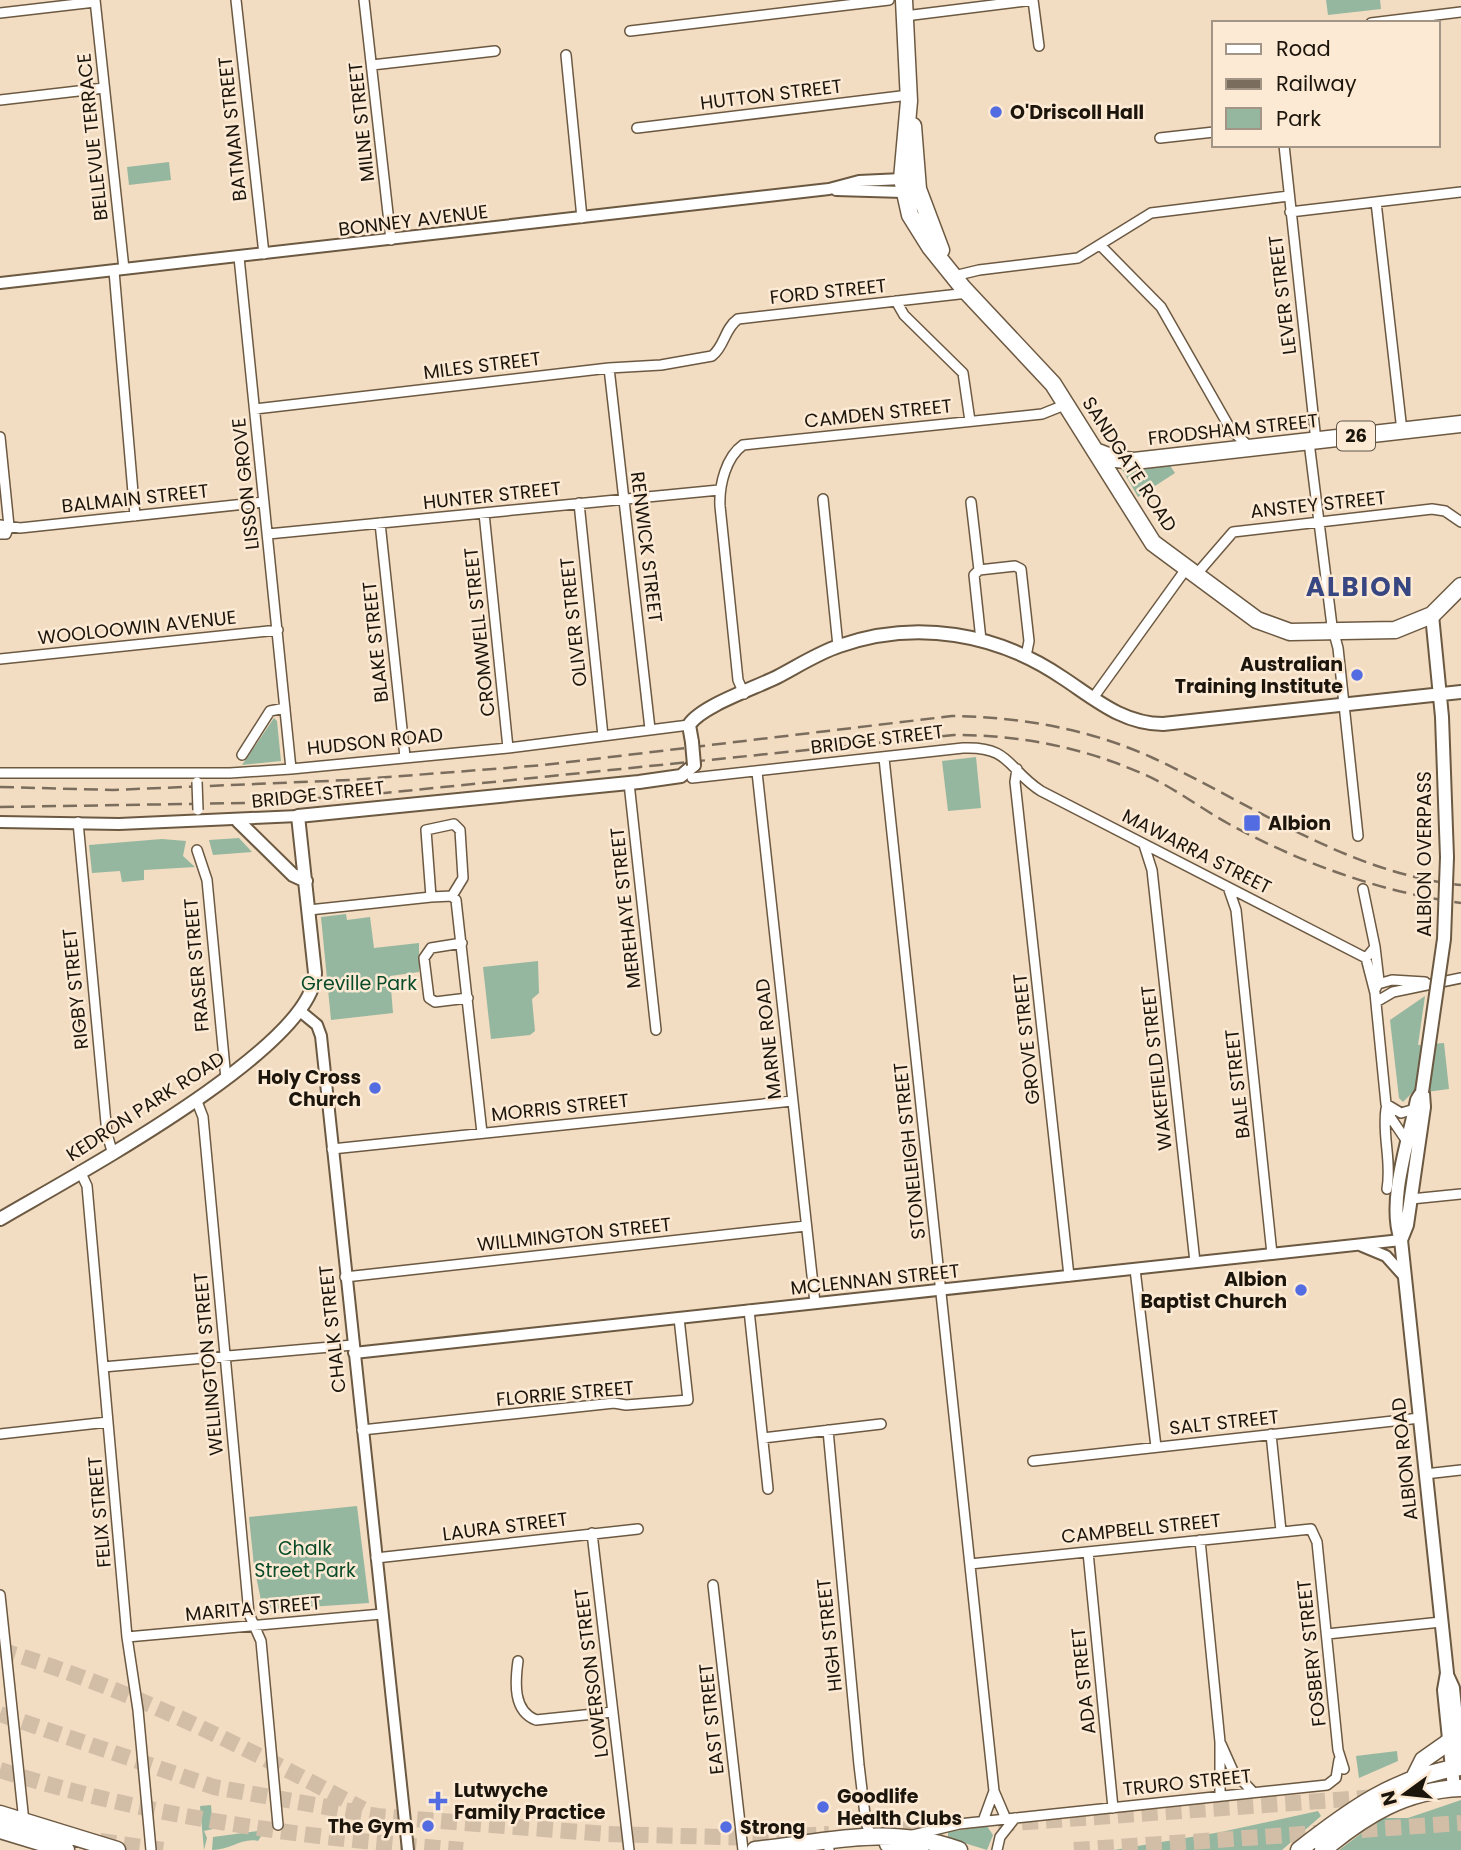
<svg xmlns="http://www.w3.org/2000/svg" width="1461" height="1850" font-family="Poppins,sans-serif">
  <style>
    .green { fill: #95b79f }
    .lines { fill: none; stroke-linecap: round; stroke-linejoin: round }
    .motorway-tunnel { stroke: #d2bea7; stroke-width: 16; stroke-dasharray: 16 8; stroke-linecap: butt }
    .minor-casing { stroke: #6c5942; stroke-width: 12 }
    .tertiary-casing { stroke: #6c5942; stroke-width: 14 }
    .secondary-casing { stroke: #6c5942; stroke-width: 16 }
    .trunk-casing { stroke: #6c5942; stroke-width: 19 }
    .minor { stroke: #fff; stroke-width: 9 }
    .tertiary { stroke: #fff; stroke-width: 10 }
    .secondary { stroke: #fff; stroke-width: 12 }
    .trunk { stroke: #fff; stroke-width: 16 }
    .rail { stroke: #7b6d5d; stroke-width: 2.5; stroke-dasharray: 14 7; stroke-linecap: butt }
    .minor-bridge-casing { stroke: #6c5942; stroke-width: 12; stroke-linecap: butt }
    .secondary-bridge-casing { stroke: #6c5942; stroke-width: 16; stroke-linecap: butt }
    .minor-bridge { stroke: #fff; stroke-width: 9 }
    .secondary-bridge { stroke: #fff; stroke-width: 12 }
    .poi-dot { fill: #546ce1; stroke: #fcead5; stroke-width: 2.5 }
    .labels { text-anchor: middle; stroke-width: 5; stroke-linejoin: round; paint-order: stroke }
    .shield { fill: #fcead5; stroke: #5f5548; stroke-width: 2 }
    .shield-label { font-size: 18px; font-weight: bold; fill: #1c150c }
    .street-label { font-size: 19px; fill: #1c150c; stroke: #fcead5 }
    .poi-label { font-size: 19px; font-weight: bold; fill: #1c150c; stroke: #fcead5; text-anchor: start }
    .park-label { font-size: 19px; fill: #084b29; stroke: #fcead5 }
    .district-label { font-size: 26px; font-weight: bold; letter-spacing: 2px; fill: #384782; stroke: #fcead5 }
  </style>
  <rect width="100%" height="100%" fill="#f2dcc2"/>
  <path class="green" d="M1326,0H1380L1381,9L1328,15Z
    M169,162L171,180L129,185L127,167Z
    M1169,464L1175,473L1138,497L1122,469Z
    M274,718L277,721L281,761L242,765Z
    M976,757L981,808L948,811L942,761Z
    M239,838L252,852L213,855L209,840Z
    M162,839L186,841L183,856L195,867L144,870V880L122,882L120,871L92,873L89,845Z
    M346,914L347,920L370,917L374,948L419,943V972L390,976L393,1013L331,1020L321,917Z
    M538,961L539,993L532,999L535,1031L530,1035L491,1039L483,967Z
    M1425,996L1418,1045L1444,1043L1449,1089L1411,1094L1403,1102L1399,1098L1390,1020Z
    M357,1506L369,1603L263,1610L254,1566L249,1517Z
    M1397,1751L1398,1761L1359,1778L1356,1756Z
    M1461,1800V1850H1339L1382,1818H1408Z
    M211,1805L213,1829L204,1831L207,1838L204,1850L200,1806Z
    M1318,1811L1321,1816L1282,1850H1114L1221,1832Z
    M987,1826L993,1835L987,1850L948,1838V1832Z
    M265,1830L258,1841C243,1837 230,1850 212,1850L213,1837Z"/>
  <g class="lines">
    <path class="motorway-tunnel" d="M0,1650C127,1687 246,1748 363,1809
      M0,1714L214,1787L377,1816L606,1834L762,1838L829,1834
      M0,1770C150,1818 307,1838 463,1850
      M998,1824L1377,1797
      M879,1831L944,1827
      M100,1841L163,1850
      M1074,1850L1461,1823"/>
    <defs>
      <path id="minor" d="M95,0L124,269
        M236,0L264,254
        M364,0L391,240
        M1033,0L1039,46
        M0,13L95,2
        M905,16L1033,0
        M1371,23L1461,12
        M630,31L889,0
        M566,55L582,218
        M372,65L495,51
        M0,100L104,88
        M637,128L909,95
        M1160,138L1214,132
        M1284,145L1316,441
        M1376,202L1402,431
        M1290,212L1461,192
        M1101,246L1161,307L1231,430L1251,448
        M239,257L291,769
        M114,271L135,516
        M954,276L979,270L1078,258L1151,213L1289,196
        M896,301L904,315L963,373L970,421
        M609,368L650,729
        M255,409L609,368L661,365L712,356C725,346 724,329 738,319L968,293
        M0,437L9,526L6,534H0
        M1309,442L1332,626L1338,648L1358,836
        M823,499L838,646
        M971,502L979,570L974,575L981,640
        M579,503L603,736
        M484,513L508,748
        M380,523L405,757
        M0,525L20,528L264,502
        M268,534L719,490
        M979,570L1015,566L1021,569L1029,641L1026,656
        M1195,576L1233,532L1432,509L1445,511L1461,522
        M0,659L278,630
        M744,694L738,680L720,506C719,485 726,457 743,445L1042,414L1067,404
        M1093,698L1186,569
        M242,755L270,711L285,708
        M884,758L994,1791L1006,1819
        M1017,769L1015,782L1069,1276
        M757,772L815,1303
        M0,773H230L291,769L508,748L689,725
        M692,778L963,748C1011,746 1007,769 1041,791L1366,958
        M629,783L656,1030
        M78,822L107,1134L112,1151
        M1144,845L1152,870L1195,1262
        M197,850L207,880L226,1079
        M1228,887L1236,910L1272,1254
        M1363,889L1375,947L1366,958
        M431,897L426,830L454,824L460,830L463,878L452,896
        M309,910L431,897L452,896L456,900L482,1133
        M462,943L431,948L424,958L429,998L435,1002L468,998
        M1375,947L1379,981L1376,988
        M1366,958L1375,993L1386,1104L1391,1118L1408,1143
        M1378,984L1392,980L1425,982
        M1376,1002L1393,992L1461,978
        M196,1099L203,1117L249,1614L261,1641L278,1825
        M1386,1104L1401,1113L1415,1109
        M1386,1109C1382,1136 1392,1162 1387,1189
        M332,1149L792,1101
        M80,1171L87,1186L127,1637L138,1710L151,1850
        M1411,1199L1461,1194
        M1135,1269L1156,1447
        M345,1277L806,1226
        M749,1310L768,1489
        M103,1367L353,1345
        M362,1430L614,1403L626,1405L688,1400L679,1318
        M828,1430L859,1765L866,1823L871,1836
        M0,1434L108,1422
        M1271,1434L1281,1531
        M763,1438L881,1424
        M1033,1461L1420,1418
        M1425,1474L1461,1470
        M592,1533L629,1850
        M1200,1540L1220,1742V1795
        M1088,1552L1113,1808
        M376,1558L638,1529
        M970,1564L1311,1529L1317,1542L1338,1750L1344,1769
        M713,1585L743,1850
        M0,1595L24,1822
        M1327,1634L1441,1622
        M127,1637L382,1614
        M518,1661C515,1683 513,1711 536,1720L613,1712
        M1221,1744L1233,1771L1253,1792
        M983,1821L994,1791
        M913,1835L959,1824L1327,1785L1336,1778L1339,1760
        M829,1849V1850
        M997,1850L1000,1837L1015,1818"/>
      <path id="tertiary" d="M836,190L903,192
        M0,283L829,189L859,181L902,179
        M0,822L119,824L298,816
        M300,1011L317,1025L321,1036L408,1850
        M1362,1246L1386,1256L1404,1276
        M354,1353L1401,1240"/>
      <path id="secondary" d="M1432,615L1442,717L1447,857
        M692,742L689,725C701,706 755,688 777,677C798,666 818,653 839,646C916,619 997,633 1063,678C1095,699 1123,724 1163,724L1461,692
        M238,821L293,875L306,881
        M1422,1092L1417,1100C1409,1140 1387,1201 1401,1240L1447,1673L1444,1690L1454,1788
        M0,1219C64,1181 315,1048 315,973L298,816L639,782L681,776L694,765
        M1401,1240L1407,1225L1424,1107L1423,1093
        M1448,1677L1453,1688L1461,1769"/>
      <path id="trunk" d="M904,0L909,101L902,179L910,215L930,247L963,288L1053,384L1153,543L1257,620L1290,632L1395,630L1432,615L1461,586
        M913,126L918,189L941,250
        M1095,451L1116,459L1134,461L1461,424
        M1457,1724L1461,1726
        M1414,1778L1423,1760L1450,1741
        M0,1814L117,1850
        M0,1830L66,1850
        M888,1844L920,1850
        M755,1850C827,1842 888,1824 959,1850
        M1299,1850C1350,1810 1395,1777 1461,1767
        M1323,1850C1365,1815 1405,1790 1461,1788"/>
    </defs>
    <use href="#minor" class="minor-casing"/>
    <use href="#tertiary" class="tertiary-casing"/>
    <use href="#secondary" class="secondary-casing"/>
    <use href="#trunk" class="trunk-casing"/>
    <use href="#minor" class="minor"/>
    <use href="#tertiary" class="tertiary"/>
    <use href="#secondary" class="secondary"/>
    <use href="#trunk" class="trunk"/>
    <path class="rail" d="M0,787L113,790L350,780L544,765L952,716C1021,717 1090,729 1153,758C1254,805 1348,873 1461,885
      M0,807L247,803L375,794L954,735C1020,735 1081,747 1141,773C1172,786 1200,808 1229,824C1301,863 1380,892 1461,903"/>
    <defs>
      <path id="minor-bridge" d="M197,782L198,810"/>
      <path id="secondary-bridge" d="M692,742L694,765
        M1422,1092L1444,939L1447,857"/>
    </defs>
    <use href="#minor-bridge" class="minor-bridge-casing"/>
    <use href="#secondary-bridge" class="secondary-bridge-casing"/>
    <use href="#minor-bridge" class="minor-bridge"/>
    <use href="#secondary-bridge" class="secondary-bridge"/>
  </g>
  <g class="poi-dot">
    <circle cx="996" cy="112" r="7"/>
    <circle cx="1357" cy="675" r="7"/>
    <rect x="1243" y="814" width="18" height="18" rx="3.5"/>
    <circle cx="375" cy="1088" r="7"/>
    <circle cx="1301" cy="1290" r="7"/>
    <path d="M434.5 1790.5h7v7h7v7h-7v7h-7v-7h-7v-7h7z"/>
    <circle cx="823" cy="1807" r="7"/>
    <circle cx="428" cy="1826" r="7"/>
    <circle cx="726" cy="1827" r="7"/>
  </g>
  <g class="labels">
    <rect class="shield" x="1337" y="421.5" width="38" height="29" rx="5"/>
    <g class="shield-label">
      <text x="1356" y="442">26</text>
    </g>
    <g class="street-label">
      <text transform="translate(771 94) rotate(-7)" y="7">HUTTON STREET</text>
      <text transform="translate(361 122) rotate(-96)" y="7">MILNE STREET</text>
      <text transform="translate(232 129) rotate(-96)" y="7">BATMAN STREET</text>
      <text transform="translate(92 137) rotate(-96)" y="7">BELLEVUE TERRACE</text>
      <text transform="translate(413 220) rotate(-7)" y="7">BONNEY AVENUE</text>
      <text transform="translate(828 291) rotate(-6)" y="7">FORD STREET</text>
      <text transform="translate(1282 295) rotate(-97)" y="7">LEVER STREET</text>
      <text transform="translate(482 365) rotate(-7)" y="7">MILES STREET</text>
      <text transform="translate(878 413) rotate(-6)" y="7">CAMDEN STREET</text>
      <text transform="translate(1233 429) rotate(-6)" y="7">FRODSHAM STREET</text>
      <text transform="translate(1130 464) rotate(57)" y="7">SANDGATE ROAD</text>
      <text transform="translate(245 484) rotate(-96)" y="7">LISSON GROVE</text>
      <text transform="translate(492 495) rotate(-6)" y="7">HUNTER STREET</text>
      <text transform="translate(135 498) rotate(-6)" y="7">BALMAIN STREET</text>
      <text transform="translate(1318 504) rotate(-6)" y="7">ANSTEY STREET</text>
      <text transform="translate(647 547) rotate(83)" y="7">RENWICK STREET</text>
      <text transform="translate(573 622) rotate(-96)" y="7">OLIVER STREET</text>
      <text transform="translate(137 627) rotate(-6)" y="7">WOOLOOWIN AVENUE</text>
      <text transform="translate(479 632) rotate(-96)" y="7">CROMWELL STREET</text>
      <text transform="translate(375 642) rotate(-96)" y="7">BLAKE STREET</text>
      <text transform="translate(877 739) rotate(-7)" y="7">BRIDGE STREET</text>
      <text transform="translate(375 741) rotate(-6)" y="7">HUDSON ROAD</text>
      <text transform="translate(318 794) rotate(-6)" y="7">BRIDGE STREET</text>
      <text transform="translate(1197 851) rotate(27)" y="7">MAWARRA STREET</text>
      <text transform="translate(1424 854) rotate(-90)" y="7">ALBION OVERPASS</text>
      <text transform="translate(625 908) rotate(-96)" y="7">MEREHAYE STREET</text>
      <text transform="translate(196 965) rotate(-95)" y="7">FRASER STREET</text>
      <text transform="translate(75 989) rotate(-96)" y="7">RIGBY STREET</text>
      <text transform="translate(768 1039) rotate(-96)" y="7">MARNE ROAD</text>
      <text transform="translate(1026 1039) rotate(-96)" y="7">GROVE STREET</text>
      <text transform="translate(1156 1068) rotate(-96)" y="7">WAKEFIELD STREET</text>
      <text transform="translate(1237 1084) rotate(-96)" y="7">BALE STREET</text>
      <text transform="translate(145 1106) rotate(-33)" y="7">KEDRON PARK ROAD</text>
      <text transform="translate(560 1107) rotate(-6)" y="7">MORRIS STREET</text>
      <text transform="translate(909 1151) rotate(-96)" y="7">STONELEIGH STREET</text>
      <text transform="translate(574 1234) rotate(-6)" y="7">WILLMINGTON STREET</text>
      <text transform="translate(875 1279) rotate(-6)" y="7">MCLENNAN STREET</text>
      <text transform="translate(332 1329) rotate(-96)" y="7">CHALK STREET</text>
      <text transform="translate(208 1364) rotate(-95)" y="7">WELLINGTON STREET</text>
      <text transform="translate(565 1393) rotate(-5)" y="7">FLORRIE STREET</text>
      <text transform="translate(1224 1422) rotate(-6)" y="7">SALT STREET</text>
      <text transform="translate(1404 1459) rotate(-96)" y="7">ALBION ROAD</text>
      <text transform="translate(99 1512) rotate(-95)" y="7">FELIX STREET</text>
      <text transform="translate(505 1526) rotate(-7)" y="7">LAURA STREET</text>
      <text transform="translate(1141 1528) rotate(-6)" y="7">CAMPBELL STREET</text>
      <text transform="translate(253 1608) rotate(-5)" y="7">MARITA STREET</text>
      <text transform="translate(829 1635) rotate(-96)" y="7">HIGH STREET</text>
      <text transform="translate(1311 1653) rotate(-96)" y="7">FOSBERY STREET</text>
      <text transform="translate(591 1673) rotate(-97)" y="7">LOWERSON STREET</text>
      <text transform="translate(1083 1681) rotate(-96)" y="7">ADA STREET</text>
      <text transform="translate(711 1719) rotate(-96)" y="7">EAST STREET</text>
      <text transform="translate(1187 1782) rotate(-6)" y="7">TRURO STREET</text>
    </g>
    <g class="poi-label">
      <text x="1010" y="119">O'Driscoll Hall</text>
      <text x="1343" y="671" text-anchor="end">Australian<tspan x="1343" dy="22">Training Institute</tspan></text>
      <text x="1268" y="830">Albion</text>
      <text x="361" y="1084" text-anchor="end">Holy Cross<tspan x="361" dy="22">Church</tspan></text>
      <text x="1287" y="1286" text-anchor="end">Albion<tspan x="1287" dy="22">Baptist Church</tspan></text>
      <text x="454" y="1797">Lutwyche<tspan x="454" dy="22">Family Practice</tspan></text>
      <text x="837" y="1803">Goodlife<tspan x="837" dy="22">Health Clubs</tspan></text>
      <text x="414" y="1833" text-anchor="end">The Gym</text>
      <text x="740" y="1834">Strong</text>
    </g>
    <g class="park-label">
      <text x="359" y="990">Greville Park</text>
      <text x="305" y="1555">Chalk<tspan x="305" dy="22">Street Park</tspan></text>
    </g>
    <g class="district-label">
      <text x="1360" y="596">ALBION</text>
    </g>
  </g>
  <rect x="1212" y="21" width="228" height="126" fill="#fcead5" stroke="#a29585" stroke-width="2"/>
  <rect x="1226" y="44" width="35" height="10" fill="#ffffff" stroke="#a29585" stroke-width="2"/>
  <text x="1276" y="56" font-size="21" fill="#1c150c">Road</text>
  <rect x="1226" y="79" width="35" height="10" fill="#7b6d5d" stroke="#a29585" stroke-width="2"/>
  <text x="1276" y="91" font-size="21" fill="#1c150c">Railway</text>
  <rect x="1226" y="108" width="35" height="21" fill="#95b79f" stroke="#a29585" stroke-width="2"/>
  <text x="1276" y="126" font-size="21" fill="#1c150c">Park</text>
  <g transform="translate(1405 1794) rotate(255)" stroke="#fcead5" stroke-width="5" paint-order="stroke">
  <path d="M0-5L12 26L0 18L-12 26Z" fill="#1c150c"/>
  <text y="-10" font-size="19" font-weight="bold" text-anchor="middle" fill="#1c150c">N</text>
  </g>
</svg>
